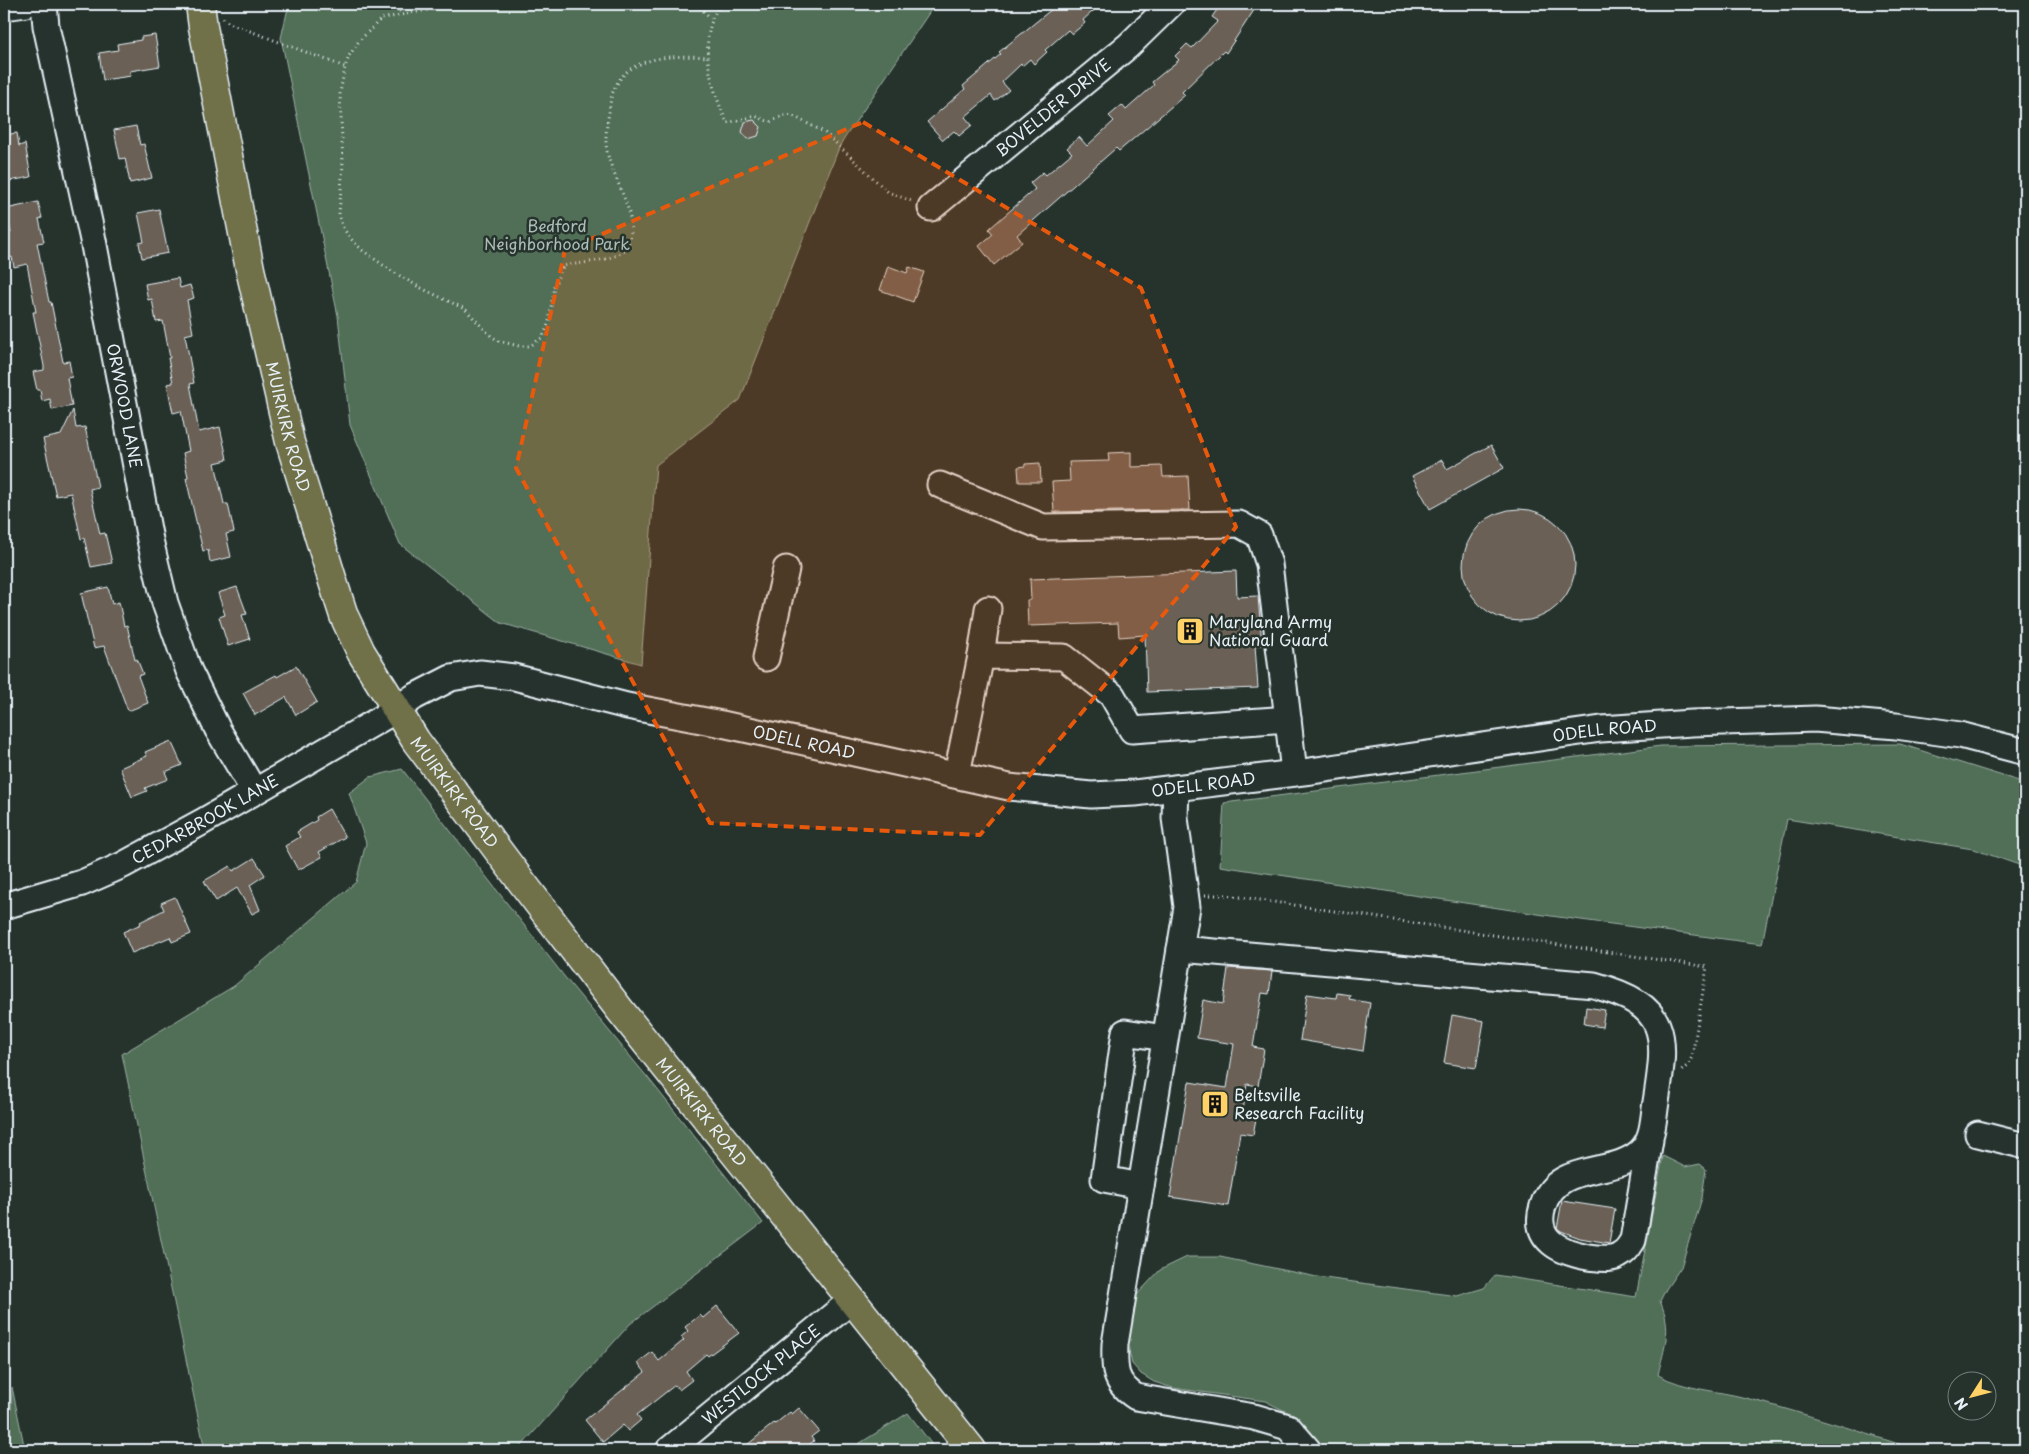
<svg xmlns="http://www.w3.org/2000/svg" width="2029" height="1454" font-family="'Playpen Sans',sans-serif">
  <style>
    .green { fill: #516e56; stroke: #9cb0a7 }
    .building { fill: #6a6054; stroke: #e8f1f8 }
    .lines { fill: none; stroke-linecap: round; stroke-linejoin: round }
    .minor-casing { stroke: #e8f1f8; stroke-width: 29 }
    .major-casing { stroke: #e8f1f8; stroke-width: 31 }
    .path { stroke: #e8f1f8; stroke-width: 3; stroke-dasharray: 1 4; stroke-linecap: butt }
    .minor { stroke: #26332d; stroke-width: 25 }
    .major { stroke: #70704a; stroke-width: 28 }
    .marked { fill: #e8590c; fill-opacity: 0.2; stroke: #e8590c; stroke-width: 4; stroke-dasharray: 10 6; stroke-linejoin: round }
    .labels { text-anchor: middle; stroke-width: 5; stroke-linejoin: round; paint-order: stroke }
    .street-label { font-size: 16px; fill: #e8f1f8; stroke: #26332d }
    .park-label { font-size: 16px; fill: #acbdb7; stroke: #26332d }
    .poi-label { font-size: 16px; fill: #e8f1f8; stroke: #26332d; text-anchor: start }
  </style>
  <rect width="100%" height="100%" fill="#26332d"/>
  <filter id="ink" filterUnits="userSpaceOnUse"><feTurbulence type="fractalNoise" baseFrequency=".02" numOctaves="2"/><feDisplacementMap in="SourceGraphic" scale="10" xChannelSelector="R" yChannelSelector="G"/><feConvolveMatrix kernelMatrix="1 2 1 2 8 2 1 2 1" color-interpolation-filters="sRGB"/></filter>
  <g filter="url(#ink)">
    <path class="green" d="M289,4H935L840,145L740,400L656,465L641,664L501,623L400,544L350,425L338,316L281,38Z
      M1900,744L2025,783V867L1973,849L1787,819L1762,944L1551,916L1220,866L1224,803L1661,746Z
      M402,769L567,980L653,1084L763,1223L630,1324L518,1450H205L122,1054L234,986L356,882L366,843L349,793L370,777Z
      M1663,1156L1685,1167L1700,1164L1706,1169L1702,1198L1681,1267L1666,1289L1660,1301C1673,1330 1664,1347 1658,1375C1687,1390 1715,1390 1746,1398C1804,1413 1860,1432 1918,1450H1324L1293,1415L1265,1401L1173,1388L1154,1382L1141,1374L1132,1364L1128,1346L1134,1298L1160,1270L1187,1257H1220L1317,1277L1457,1296L1484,1288L1495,1275L1636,1297Z
      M12,1387L25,1450H9Z
      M908,1413L936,1450H849Z"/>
    <path class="building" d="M1058,4H1101L1083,20L1085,23L1072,34L1068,30L1045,50L1047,52L1034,64L1030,59L1022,66L1021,64L1002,82L1009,90L995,101L991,95L965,117L972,125L959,136L954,131L943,140L927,122L965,89L963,86L1001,54L999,52Z
      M1221,4H1258L1226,53L1224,51L1182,92L1185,95L1119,151L1116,148L1017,235L1022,242L994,265L979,246L993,234L989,229L1035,189L1030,183L1043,172L1046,175L1072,153L1067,148L1079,137L1087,146L1114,121L1109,116L1122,105L1126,110L1154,85L1152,82L1179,60L1175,56L1187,44L1192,48L1218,21L1212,17Z
      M155,35L160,66L130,71L131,76L103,80L99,53L118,50L117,44L141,40V37Z
      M754,120L761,127L758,136L748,139L742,132L745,122Z
      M136,126L140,145L144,144L152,178L130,183L125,158L120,159L114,130Z
      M17,133L19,146L25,144L31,177L4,182V135Z
      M38,202L42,218L39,219L44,242L37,243L49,302H51L63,362L69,361L72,377L67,378L72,406L52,410L50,399L42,401L40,390H37L33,372L44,370V366L33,312H36L27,264L14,267L12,257L6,258L4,245V234L11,233L6,209Z
      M159,209L168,253L142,258L139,243L144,242L138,213Z
      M888,266L907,273L909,267L924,272L913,302L880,290Z
      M178,278L180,288L190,285L194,298L187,300L193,333L185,335L194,383L190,384L199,432L220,427L226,454L227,460L215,463L224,504H228L234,532L226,534L231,557L210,562L208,550L203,551L186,478L188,477L183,453L189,451L181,411L173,413L167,384L173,383L168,358H170L163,321L156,322L152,299L148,300L145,284Z
      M73,410L76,428L85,427L98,487L90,489L100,534L105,533L112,563L91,567L84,538L81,539L71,493L56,496L43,439L61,435Z
      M1491,445L1504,468L1430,509L1412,476L1442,460L1447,469Z
      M1131,452V467L1162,466L1163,477L1188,476L1190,510L1054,512L1052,482L1070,481L1069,462L1109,461L1108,453Z
      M1040,463L1041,482H1019L1018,467L1025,466V464Z
      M1463 565a56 56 0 1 1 112 0a56 56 0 1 1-112 0Z
      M1236,571L1237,597L1258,596L1262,645H1255L1258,688L1147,692L1145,635L1119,637L1118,623L1028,626L1027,600H1031L1030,579Z
      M108,587L112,604L119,602L124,626L127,625L135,660L137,659L143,674L138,676L148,703L128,711L104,646L94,648L81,593Z
      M237,587L247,614L242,615L250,639L228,646L219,617L225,615L218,593Z
      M296,666L317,702L296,715L286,697L255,715L243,693L276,675L277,677Z
      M171,741L182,765L165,772L168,779L145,788L147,791L132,797L120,768L147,756L145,752Z
      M329,809L345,837L319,852L322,857L298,870L285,846L300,837L297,832L317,820L316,817Z
      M254,858L265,875L250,885L260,910L252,914L237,888L216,901L204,881L230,866L233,871Z
      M175,897L191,934L172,942L170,937L132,953L123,932L141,924L140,922L164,910L161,903Z
      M1228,968L1272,971L1269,994L1262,993L1253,1047L1264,1049L1258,1086L1247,1084L1243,1111L1257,1113L1253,1135L1240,1133L1228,1206L1170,1197L1189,1082L1227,1088L1234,1044L1197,1038L1203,1000L1223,1004Z
      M1337,993L1350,995L1349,999L1370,1003L1363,1051L1300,1040L1307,994L1336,998Z
      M1586,1007L1605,1010L1602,1027L1584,1024Z
      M1452,1015L1484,1021L1476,1068L1444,1063Z
      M1562,1201L1615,1209L1609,1243L1580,1238L1561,1231L1557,1228Z
      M717,1306L739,1333L708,1356L706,1354L686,1371L692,1380L679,1390L675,1385L637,1415L641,1420L628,1431L623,1425L603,1442L585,1420L645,1372L638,1363L652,1352L659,1361L684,1340L681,1337L688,1331L685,1327L700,1315L703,1318Z
      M799,1408L819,1431L811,1437L814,1441L802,1450H741L774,1423L775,1424L790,1412L792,1414Z"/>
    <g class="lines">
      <defs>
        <g id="minor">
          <path id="s1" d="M44,4L46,26L93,240L150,540L165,603L189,671L218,730L254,791"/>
          <path d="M4,7L26,4"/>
          <path id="s2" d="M931,208L1128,46L1171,4"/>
          <path d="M940,485L1043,527L1239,524L1259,535L1269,564L1288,719"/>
          <path d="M981,656L988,609"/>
          <path d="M766,658L786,569"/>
          <path d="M957,774L981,656L1064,657L1112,695L1132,730L1288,719L1294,773"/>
          <path d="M1176,788L1175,818L1187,907L1115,1344C1114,1369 1114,1383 1136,1397L1254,1417L1288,1427L1308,1450"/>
          <path id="s3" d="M4,906L82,883L123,865L202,822L396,710L414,697L451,678L480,673L514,677L627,706L722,724L1009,787L1091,795L1135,793L1311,771L1601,729L1692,723L1815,719L1896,726L1960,735L2025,752"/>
          <path d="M1180,949L1594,985C1669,1006 1667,1033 1656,1102C1653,1119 1654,1138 1641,1151C1613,1178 1557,1160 1543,1206C1532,1240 1561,1252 1588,1257C1599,1258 1612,1261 1621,1254C1627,1251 1630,1245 1633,1240L1650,1140"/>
          <path d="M1978,1134L2025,1146"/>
          <path d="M1141,1186L1104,1179L1125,1032L1165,1038"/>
          <path id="s4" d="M669,1450L852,1300"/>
        </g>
        <g id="major">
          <path id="s5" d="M200,4L203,27L250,269L290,442L334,585L344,616L361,652L416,741L518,877L620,1010L972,1450"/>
        </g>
      </defs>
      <use href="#minor" class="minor-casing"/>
      <use href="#major" class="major-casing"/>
      <path class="path" d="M392,4L402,13
        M457,4L381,19L359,41L349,56L345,67L340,93L343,165L339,214L342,226L350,238L362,250L390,270L419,287L465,309L491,336L499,341L519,346H530L543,337L549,322L554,286L563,266C578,263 616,261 625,249C643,224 616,184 609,159C604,145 606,128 609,113C610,103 611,93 617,84C632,55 678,55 707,57
        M490,4H503
        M696,4L713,20
        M720,4C696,42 711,86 727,123L755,116L770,122L785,115L793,116L824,132L888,192L914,202
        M223,18L229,23L345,67
        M1205,895H1227L1707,967L1692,1057L1688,1065L1681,1071"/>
      <use href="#minor" class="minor"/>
      <use href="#major" class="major"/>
    </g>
  </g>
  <path class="marked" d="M863,122L1141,288L1236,527L980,835L710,823L516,468L565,250Z"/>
  <defs>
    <symbol id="building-square" viewBox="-11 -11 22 22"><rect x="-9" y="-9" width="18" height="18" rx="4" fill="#ffd166" stroke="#26332d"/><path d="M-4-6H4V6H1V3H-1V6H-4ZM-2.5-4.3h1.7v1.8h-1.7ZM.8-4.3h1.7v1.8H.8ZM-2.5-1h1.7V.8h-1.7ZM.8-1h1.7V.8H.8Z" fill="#111"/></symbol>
  </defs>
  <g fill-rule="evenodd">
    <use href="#building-square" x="1174" y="615" width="32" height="32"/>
    <use href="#building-square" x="1199" y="1088" width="32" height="32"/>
  </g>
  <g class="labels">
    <g class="street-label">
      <text dy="6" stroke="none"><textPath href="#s2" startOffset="158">BOVELDER DRIVE</textPath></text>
      <text dy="6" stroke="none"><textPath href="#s1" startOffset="410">ORWOOD LANE</textPath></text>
      <text dy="6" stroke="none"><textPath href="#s5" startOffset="432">MUIRKIRK ROAD</textPath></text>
      <text dy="6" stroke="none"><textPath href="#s3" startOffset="1675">ODELL ROAD</textPath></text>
      <text dy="6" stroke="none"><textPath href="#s3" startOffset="865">ODELL ROAD</textPath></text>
      <text dy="6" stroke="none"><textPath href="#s3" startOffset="1270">ODELL ROAD</textPath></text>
      <text dy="6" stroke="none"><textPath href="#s5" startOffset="838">MUIRKIRK ROAD</textPath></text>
      <text dy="6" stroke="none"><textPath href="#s3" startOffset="220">CEDARBROOK LANE</textPath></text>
      <text dy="6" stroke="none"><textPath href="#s5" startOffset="1242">MUIRKIRK ROAD</textPath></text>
      <text dy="6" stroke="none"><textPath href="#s4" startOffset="119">WESTLOCK PLACE</textPath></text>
    </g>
    <g class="park-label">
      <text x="557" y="232">Bedford<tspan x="557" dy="18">Neighborhood Park</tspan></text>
    </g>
    <g class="poi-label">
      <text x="1209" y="628">Maryland Army<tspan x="1209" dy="18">National Guard</tspan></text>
      <text x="1234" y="1101">Beltsville<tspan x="1234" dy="18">Research Facility</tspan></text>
    </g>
  </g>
  <rect width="2029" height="1454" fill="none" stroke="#26332d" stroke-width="20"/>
  <rect x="10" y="10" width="2009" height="1434" fill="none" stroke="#e8f1f8" stroke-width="2" filter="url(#ink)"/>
  <g transform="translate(1972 1396) rotate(234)"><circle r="24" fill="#26332d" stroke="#747f7e"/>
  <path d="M0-4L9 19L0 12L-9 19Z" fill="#ffd166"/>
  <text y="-8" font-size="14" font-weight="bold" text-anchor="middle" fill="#e8f1f8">N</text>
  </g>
</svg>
